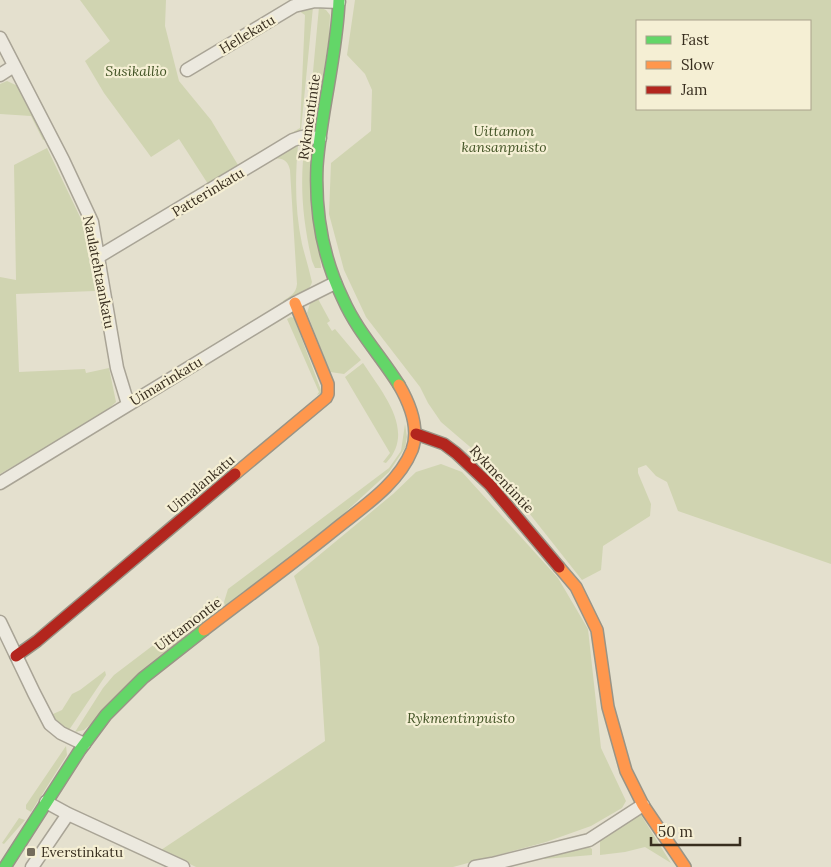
<svg xmlns="http://www.w3.org/2000/svg" width="831" height="867" font-family="Lora,serif">
  <style>
    .green { fill: #d0d4b1; fill-rule: evenodd }
    .lines { fill: none; stroke-linecap: round; stroke-linejoin: round }
    .street-casing { stroke: #a9a496; stroke-width: 15 }
    .fast-casing { stroke: #999486; stroke-width: 14 }
    .slow-casing { stroke: #999486; stroke-width: 14 }
    .jam-casing { stroke: #999486; stroke-width: 14 }
    .street { stroke: #ece9df; stroke-width: 12 }
    .fast { stroke: #63d668; stroke-width: 11 }
    .slow { stroke: #ff974d; stroke-width: 11 }
    .jam { stroke: #b3261e; stroke-width: 11 }
    .poi-dot { fill: #746c5c; stroke: #f5efd4; stroke-width: 2 }
    .labels { text-anchor: middle; stroke-width: 4.5; stroke-linejoin: round; paint-order: stroke }
    .street-label { font-size: 14px; fill: #382e1f; stroke: #f5efd4 }
    .park-label { font-size: 14px; font-style: italic; fill: #435426; stroke: #f5efd4 }
    .poi-label { font-size: 14px; fill: #382e1f; stroke: #f5efd4; text-anchor: start }
  </style>
  <rect width="100%" height="100%" fill="#e4e0ce"/>
  <path class="green" d="M80,0H166L165,26L179,81L211,120L238,165L208,184L179,139L151,157L104,93L85,61L110,41Z
    M355,0H831V564L678,511L667,482L656,476L646,465L638,468V473L651,504L650,516L603,546L601,570L582,580L514,494L476,452L441,422L428,403L420,387L366,317L344,270L329,214L331,163L371,131L372,90L365,74L347,55ZM637,21H810V109H637Z
    M308,6L313,7L301,130L299,133L278,144L276,142L300,128L305,15L299,11L286,17C291,10 300,8 308,6Z
    M319,7L326,10L330,15L329,38L316,117L309,115Z
    M7,81L20,87L46,139L43,140L31,116L0,114V84Z
    M305,143L309,146L311,152L321,268H315L312,261C303,222 299,184 305,143Z
    M298,145C295,178 295,211 302,244C305,256 309,269 312,282C310,292 294,298 285,304L283,301C290,296 296,294 297,284L290,170C288,161 283,157 273,159L289,149Z
    M47,148L82,221L95,291L16,294L19,372L85,369L86,373L109,368L116,402L104,413L0,474V277L16,280L14,165Z
    M317,297L330,321L327,323L332,331L335,329L361,360L344,374L330,372L307,313L311,300Z
    M291,317L294,318L322,393L317,395L319,392L287,319Z
    M363,363C381,391 417,431 386,463L383,462L390,453L345,377Z
    M405,424L407,437L405,448L389,472L339,518L225,606L224,602L228,589L389,468L401,451Z
    M441,464L462,472L558,578L588,629L601,748L626,801L622,808L591,826L546,842L453,867H196L161,850L325,741L319,647L294,576L393,494L416,472Z
    M218,596L217,608L219,610L84,730L75,732L103,688L114,675Z
    M105,671L106,675L69,730C62,728 53,721 53,714L62,710L72,694L80,690Z
    M66,746L67,755L31,812L26,809V805Z
    M638,815H641L671,863L645,847L625,852L600,855V837Z
    M19,818L25,820L4,844L2,843Z
    M587,846L592,849V855L544,859L546,854Z"/>
  <g class="lines">
    <defs>
      <path id="street" d="M0,38L63,160L92,222L117,368L128,404
        M187,70L294,6L315,1L339,2
        M0,75L14,66
        M98,257L293,140L302,137L320,138
        M0,483L295,303L335,283
        M0,622L34,693L50,724L61,733L84,744
        M46,802L68,814L183,867
        M32,867L68,814
        M475,867L492,864L589,840L643,805"/>
      <path id="fast" d="M339,0C337,56 321,110 317,166C315,211 323,258 343,299C357,331 381,356 399,385
        M5,867L80,750L106,715L143,678L204,630"/>
      <path id="slow" d="M235,474L326,398L328,394V384L295,303
        M559,567L576,587L597,630L608,707L626,771L643,805L685,867
        M204,630C247,597 291,565 333,531C361,508 398,485 412,450C420,428 410,404 399,385"/>
      <path id="jam" d="M416,434L444,444L456,453L490,485L559,567
        M16,656L37,641L235,474"/>
    </defs>
    <use href="#street" class="street-casing"/>
    <use href="#fast" class="fast-casing"/>
    <use href="#slow" class="slow-casing"/>
    <use href="#jam" class="jam-casing"/>
    <use href="#street" class="street"/>
    <use href="#fast" class="fast"/>
    <use href="#slow" class="slow"/>
    <use href="#jam" class="jam"/>
  </g>
  <rect class="poi-dot" x="26" y="847" width="10" height="10" rx="2.5"/>
  <g class="labels">
    <g class="street-label">
      <text transform="translate(247 34) rotate(-31)" y="5">Hellekatu</text>
      <text transform="translate(309 117) rotate(-82)" y="5">Rykmentintie</text>
      <text transform="translate(208 192) rotate(-31)" y="5">Patterinkatu</text>
      <text transform="translate(99 272) rotate(79)" y="5">Naulatehtaankatu</text>
      <text transform="translate(166 381) rotate(-31)" y="5">Uimarinkatu</text>
      <text transform="translate(502 479) rotate(47)" y="5">Rykmentintie</text>
      <text transform="translate(201 484) rotate(-40)" y="5">Uimalankatu</text>
      <text transform="translate(188 624) rotate(-37)" y="5">Uittamontie</text>
    </g>
    <g class="park-label">
      <text x="136" y="76">Susikallio</text>
      <text x="504" y="136">Uittamon<tspan x="504" dy="16">kansanpuisto</tspan></text>
      <text x="461" y="723">Rykmentinpuisto</text>
    </g>
    <g class="poi-label">
      <text x="41" y="857">Everstinkatu</text>
    </g>
  </g>
  <rect x="636" y="20" width="175" height="90" fill="#f5efd4" stroke="#a9a28c"/>
  <rect x="646" y="36" width="25" height="8" fill="#63d668" stroke="#a9a28c"/>
  <text x="681" y="45" font-size="15" fill="#382e1f">Fast</text>
  <rect x="646" y="61" width="25" height="8" fill="#ff974d" stroke="#a9a28c"/>
  <text x="681" y="70" font-size="15" fill="#382e1f">Slow</text>
  <rect x="646" y="86" width="25" height="8" fill="#b3261e" stroke="#a9a28c"/>
  <text x="681" y="95" font-size="15" fill="#382e1f">Jam</text>
  <path d="M651 837v8h89v-8" fill="none" stroke="#382e1f" stroke-width="2.5"/>
  <text x="658" y="837" font-size="15" fill="#382e1f" stroke="#f5efd4" stroke-width="4" paint-order="stroke">50 m</text>
</svg>
